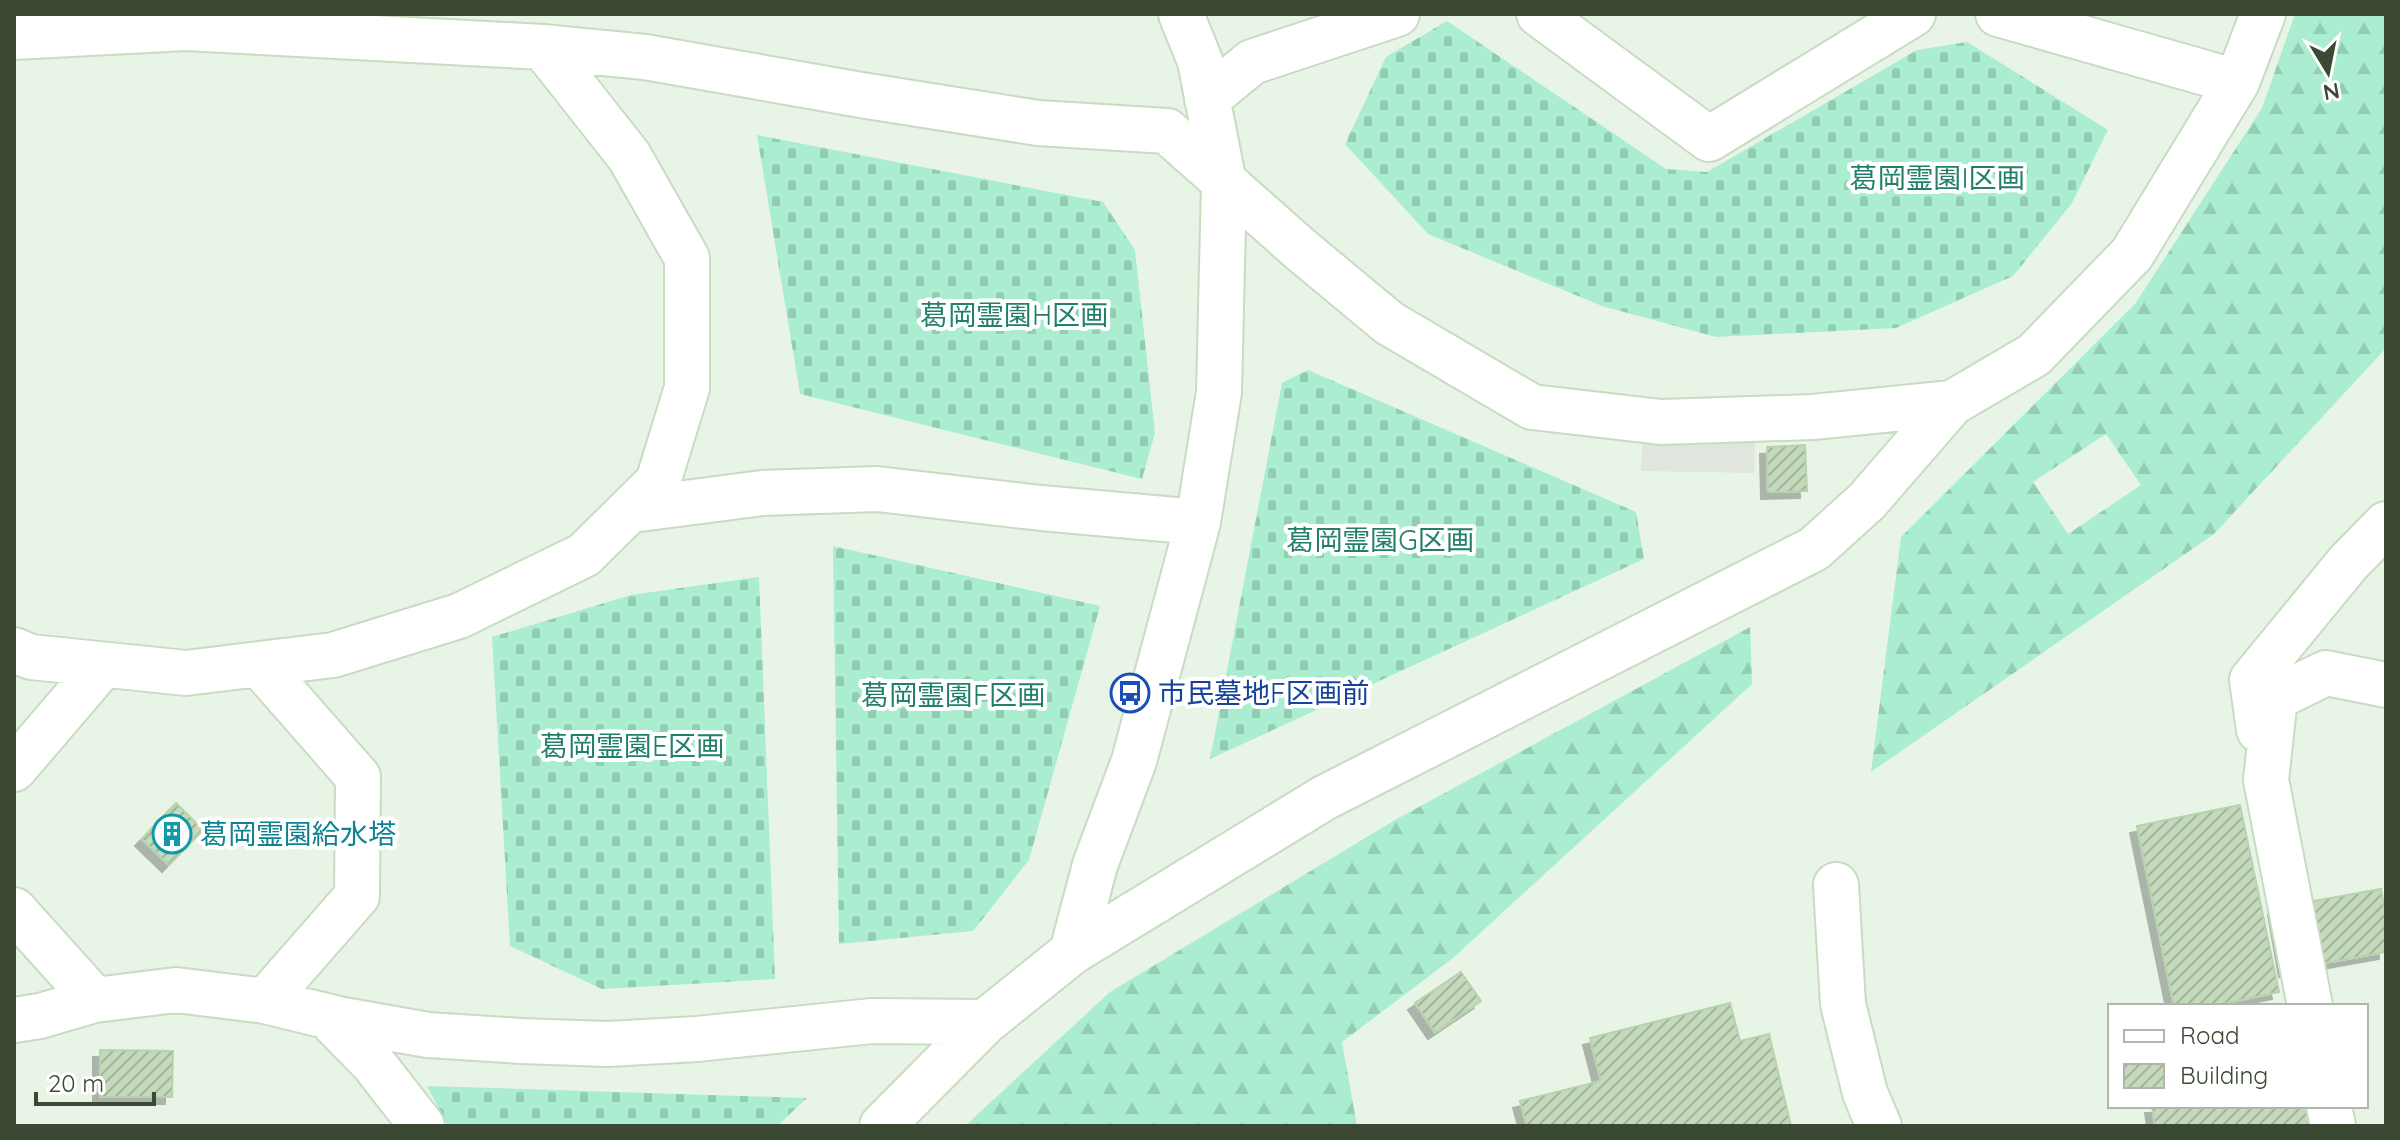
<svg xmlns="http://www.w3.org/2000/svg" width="2400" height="1140" font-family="Quicksand,'Noto Sans JP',sans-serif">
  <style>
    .forest { fill: url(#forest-firs); fill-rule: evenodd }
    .cemetery { fill: url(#cemetery-stones) }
    .parking { fill: #e0e5de }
    .building { fill: url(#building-hatch); stroke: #b7d3ac; stroke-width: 2; filter: url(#shadow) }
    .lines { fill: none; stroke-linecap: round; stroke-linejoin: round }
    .minor-casing { stroke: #c7dcc1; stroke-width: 48 }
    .minor { stroke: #fff; stroke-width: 44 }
    .labels { text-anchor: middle; stroke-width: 8; stroke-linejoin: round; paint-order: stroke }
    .park-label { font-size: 28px; fill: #218067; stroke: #fff }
    .transit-label { font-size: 28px; fill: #164399; stroke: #fff; text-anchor: start }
    .culture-label { font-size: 28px; fill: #0d838f; stroke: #fff; text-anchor: start }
  </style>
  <defs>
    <pattern id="forest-firs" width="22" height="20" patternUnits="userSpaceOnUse" patternTransform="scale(2)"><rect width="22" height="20" fill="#aaedd0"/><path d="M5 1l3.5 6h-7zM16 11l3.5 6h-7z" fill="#93cdb3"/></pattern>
    <pattern id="cemetery-stones" width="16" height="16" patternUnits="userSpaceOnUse" patternTransform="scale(2)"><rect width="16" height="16" fill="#aaedd0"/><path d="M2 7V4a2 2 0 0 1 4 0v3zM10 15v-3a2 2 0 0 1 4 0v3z" fill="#93cdb3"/></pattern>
    <pattern id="building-hatch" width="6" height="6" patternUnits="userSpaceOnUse" patternTransform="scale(2)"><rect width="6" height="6" fill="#c5dabd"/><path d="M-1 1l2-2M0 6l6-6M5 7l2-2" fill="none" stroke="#a1b39a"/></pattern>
    <filter id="shadow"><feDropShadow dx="-7" dy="7" stdDeviation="0" flood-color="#0004"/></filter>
  </defs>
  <rect width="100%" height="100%" fill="#e8f5e6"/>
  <path class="forest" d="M2295,14H2386V348L2214,534L1871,772L1901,537L2135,304L2262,108ZM2106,434L2141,485L2068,534L2033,482Z
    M1750,627L1752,684L1453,958L1342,1042L1357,1126H965L1110,992L1395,820Z"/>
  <path class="cemetery" d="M1447,21L1666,169L1707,172L1917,50L1967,42L2108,130L2072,203L2013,276L1896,328L1716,337L1602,306L1428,234L1345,144L1386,57Z
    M757,135L1103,202L1135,250L1155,433L1142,479L800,394Z
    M1308,370L1636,512L1644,559L1210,759L1282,383Z
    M833,546L1100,606L1029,860L973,931L839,944Z
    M759,577L775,979L602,989L510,946L492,637L631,595Z
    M427,1086L807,1098L777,1126H448Z"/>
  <path class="parking" d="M1643,436L1755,439L1754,473L1641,471Z"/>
  <path class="building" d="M1805,445L1807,491L1768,492L1767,447Z
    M176,803L203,830L169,865L142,839Z
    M2240,805L2279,992L2212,1006H2174L2137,826Z
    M2381,889L2386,916V952L2286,970L2275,908Z
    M1461,972L1481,1001L1435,1032L1415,1003Z
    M1730,1003L1740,1041L1769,1034L1791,1126H1527L1520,1101L1601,1081L1590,1038Z
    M100,1050L173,1051L172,1097H100Z
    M2152,1106H2312L2315,1126H2155Z"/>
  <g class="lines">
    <defs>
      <path id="minor" d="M1539,14L1709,139L1913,14
        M1998,14L2237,82
        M14,37L186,28L543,47L645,57L861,95L1038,123L1167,131L1300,249L1389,323L1532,407L1661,422L1813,417L1952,403
        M1207,99L1252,62L1397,14
        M632,510L762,493L877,489L1041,508L1198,522
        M14,650L31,657L186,673L333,655L459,616L584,555L658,482L687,388V258L629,156L543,47
        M259,664L358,777L357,896L265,1001
        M2259,730L2252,680L2348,563L2386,524
        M14,769L103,665
        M1836,885L1843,1004L1865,1093L1879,1126
        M14,910L95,1000
        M1072,952L1095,865L1134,761L1198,522L1219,392L1224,183L1200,61L1181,14
        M2310,1006L2266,780L2275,698L2326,673L2386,685
        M327,1016L373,1063L422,1126
        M14,1020L40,1016L95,1000L176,990L265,1001L343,1020L428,1035L521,1041L608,1044L697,1039L872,1021L985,1022
        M2329,1106L2333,1126
        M882,1126L985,1022L1072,952L1324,798L1814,549L1867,501L1952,403L2034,355L2132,254L2237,82L2263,14"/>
    </defs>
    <use href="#minor" class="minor-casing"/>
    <use href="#minor" class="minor"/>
  </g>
  <defs>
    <symbol id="bus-ring" viewBox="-11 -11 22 22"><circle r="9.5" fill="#fff" stroke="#1a4fb4" stroke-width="1.5"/><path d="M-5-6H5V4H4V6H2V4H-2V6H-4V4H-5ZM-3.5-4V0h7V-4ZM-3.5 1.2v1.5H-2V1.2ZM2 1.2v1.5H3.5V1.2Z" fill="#1a4fb4"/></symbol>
    <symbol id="building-ring" viewBox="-11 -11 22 22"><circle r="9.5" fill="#fff" stroke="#0f9aa8" stroke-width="1.5"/><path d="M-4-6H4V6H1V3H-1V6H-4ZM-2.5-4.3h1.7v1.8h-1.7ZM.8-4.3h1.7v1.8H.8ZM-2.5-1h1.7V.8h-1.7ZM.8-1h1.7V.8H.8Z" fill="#0f9aa8"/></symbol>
  </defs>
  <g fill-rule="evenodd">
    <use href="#bus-ring" x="1108" y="671" width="44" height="44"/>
    <use href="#building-ring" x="150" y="812" width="44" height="44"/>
  </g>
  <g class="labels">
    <g class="park-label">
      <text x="1937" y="188">葛岡霊園I区画</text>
      <text x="1014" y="325">葛岡霊園H区画</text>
      <text x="1380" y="550">葛岡霊園G区画</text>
      <text x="953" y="705">葛岡霊園F区画</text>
      <text x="632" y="756">葛岡霊園E区画</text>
    </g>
    <g class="transit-label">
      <text x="1158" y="703">市民墓地F区画前</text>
    </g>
    <g class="culture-label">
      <text x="200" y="844">葛岡霊園給水塔</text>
    </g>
  </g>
  <rect width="2400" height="1140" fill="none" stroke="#3a4834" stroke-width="32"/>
  <rect x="2108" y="1004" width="260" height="104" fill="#ffffff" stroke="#b0b6ae" stroke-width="2"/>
  <rect x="2124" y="1030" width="40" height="12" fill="#ffffff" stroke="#b0b6ae" stroke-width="2"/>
  <text x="2180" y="1044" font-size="24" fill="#3a4834">Road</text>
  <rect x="2124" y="1064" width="40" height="24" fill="url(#building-hatch)" stroke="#b0b6ae" stroke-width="2"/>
  <text x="2180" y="1084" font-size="24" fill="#3a4834">Building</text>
  <g transform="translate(2328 72) rotate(170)" stroke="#ffffff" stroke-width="6" paint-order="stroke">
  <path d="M0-6L14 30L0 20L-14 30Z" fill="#3a4834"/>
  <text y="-12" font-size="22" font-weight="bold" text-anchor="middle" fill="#3a4834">N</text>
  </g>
  <path d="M36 1092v12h118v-12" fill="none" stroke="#3a4834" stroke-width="4"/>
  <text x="48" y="1092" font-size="24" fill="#3a4834" stroke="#ffffff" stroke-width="6" paint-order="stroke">20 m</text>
</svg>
